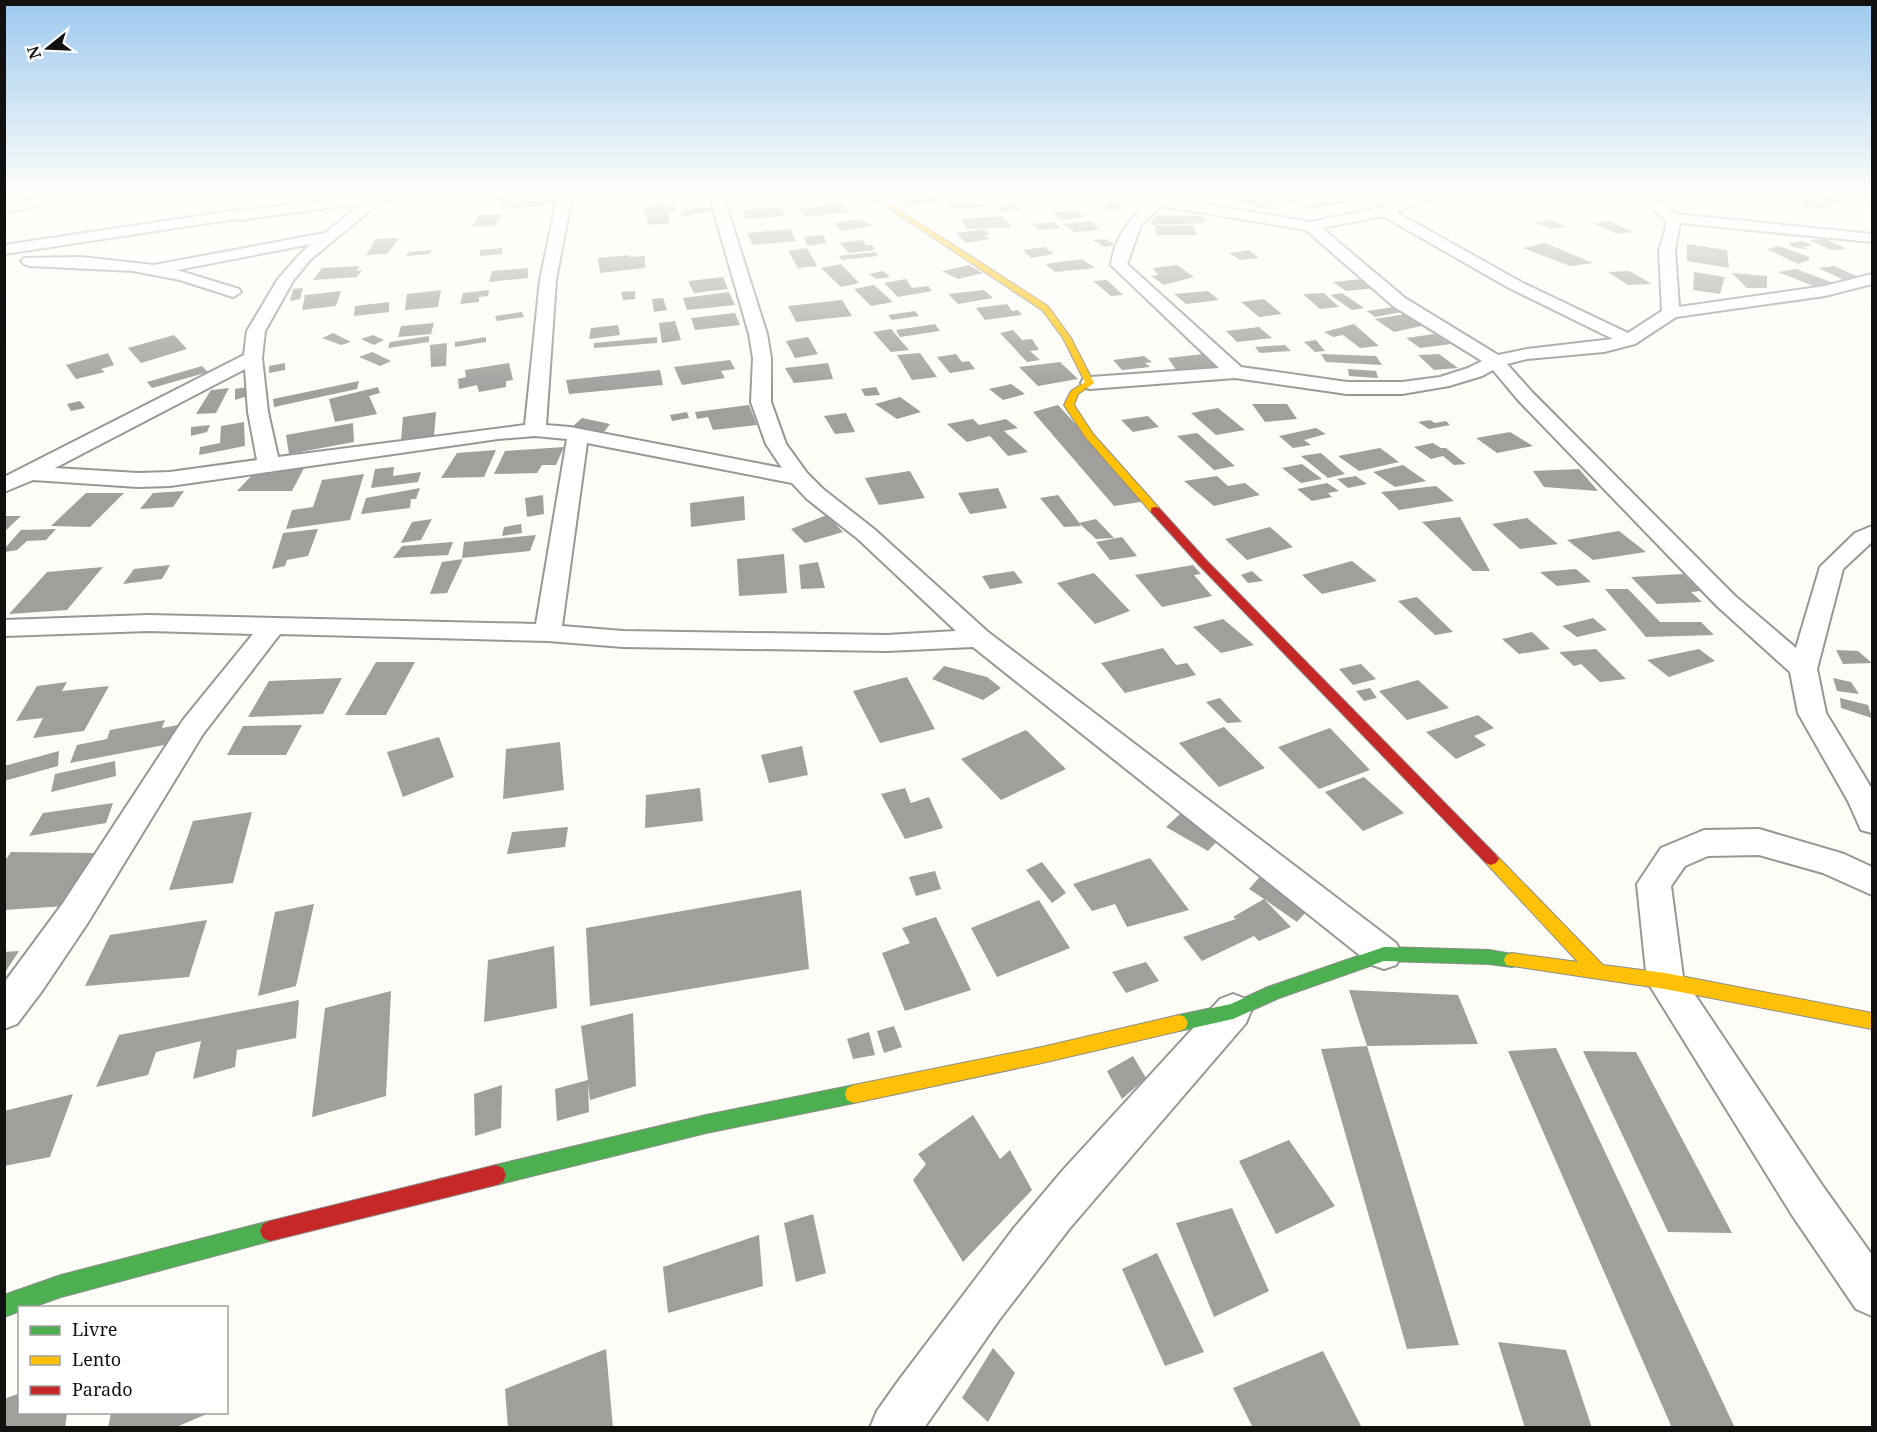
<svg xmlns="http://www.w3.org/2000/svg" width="1877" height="1432" font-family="'Noto Serif',serif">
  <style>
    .building { fill: #a19f9c }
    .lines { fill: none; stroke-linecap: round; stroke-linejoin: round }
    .street-casing { stroke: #979795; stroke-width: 4 }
    .fast-casing { stroke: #8e8d8b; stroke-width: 2 }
    .slow-casing { stroke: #8e8d8b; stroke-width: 2 }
    .jam-casing { stroke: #8e8d8b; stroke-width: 2 }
    .street { fill: #fffffe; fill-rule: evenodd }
    .fast { fill: #4caf50; fill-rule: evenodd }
    .slow { fill: #ffc107; fill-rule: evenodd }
    .jam { fill: #c62828; fill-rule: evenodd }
  </style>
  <rect width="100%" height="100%" fill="#fdfcf7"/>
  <path class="building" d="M466,195H493L494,198L467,201Z
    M520,195L523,202L558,199L559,204L501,209L498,196Z
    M759,195H780L782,200L763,201Z
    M931,195L934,199L929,200L932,204L907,206L901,198Z
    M1298,195H1324L1332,199L1312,202Z
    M1366,195H1393L1399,197L1383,201Z
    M1798,195L1824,200L1828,198L1841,202L1816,210L1802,206L1807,204L1787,198Z
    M1837,195H1863L1872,198V201H1853Z
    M1286,196L1296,197L1302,200L1286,202L1277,197Z
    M1262,198L1276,206L1256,209L1242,200Z
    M1340,200L1347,203L1310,209L1305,206Z
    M967,201L970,204L983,203L985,207L952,209L948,202Z
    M1109,202L1124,203L1116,212L1103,209Z
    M841,203L850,212L805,217L799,209Z
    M674,204L676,212L668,213L670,223L648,225L643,207Z
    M1016,205L1023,209L1002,212L997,207Z
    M713,207L715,212L691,214L692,216L682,217L680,210Z
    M781,207L785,216L746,219L743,210Z
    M1076,210L1084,217L1060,220L1052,212Z
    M480,215H502L495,226L472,227Z
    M1158,215L1202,216L1207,223L1149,225Z
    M1002,216L1013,227L967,229L961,219Z
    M859,219L873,226L841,231L834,223Z
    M1551,220L1567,227L1552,229L1536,223Z
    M1091,221L1099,230L1074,232L1063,224Z
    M1609,221L1634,232L1618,234L1593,223Z
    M1053,222L1061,228L1039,230L1032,224Z
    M1192,225L1198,235H1156L1155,226Z
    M790,229L796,241L753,245L747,233Z
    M984,229L990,234L984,235L990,239L966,243L956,233Z
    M823,235L827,243L808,246L803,237Z
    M399,238L387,254L366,255L376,239Z
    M1105,239L1115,245L1104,247L1093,240Z
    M1825,239L1847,249L1831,250L1809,240Z
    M862,240L866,245H872L875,250L849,253L840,243Z
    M1802,241L1812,245L1803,247L1810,250L1792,247L1789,243Z
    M1545,243L1593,263L1570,266L1523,248Z
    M1687,244L1727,250L1729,268L1687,261Z
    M1779,246L1809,257V260L1798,264L1767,249Z
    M1045,247L1054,254L1031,258L1023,250Z
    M502,248V254L480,256V250Z
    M807,248L817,266L798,268L788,251Z
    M432,250L430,254L406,256L409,252Z
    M1249,250L1259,258L1240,260L1229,253Z
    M875,252L878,256L842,260L839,256Z
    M629,255L630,257L645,256V268L600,273L598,258Z
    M1082,259L1095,268L1055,272L1045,264Z
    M841,264L859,283L841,287L821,268Z
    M969,265L983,273L958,279L942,271Z
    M1177,265L1194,277L1164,285L1151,276L1158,275L1153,268Z
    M360,266L356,271L362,270L357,277L313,280L322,268Z
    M1834,266L1863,279L1846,281L1818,268Z
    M528,268V278L489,282L492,271Z
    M1796,269L1839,285L1821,289L1778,272Z
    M883,271L890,277L876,279L869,274Z
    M1629,271L1652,284L1628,285L1608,272Z
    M1694,272L1725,277L1720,294L1693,290Z
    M1732,273L1767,276V288H1747Z
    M723,277L728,289L694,293L688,281Z
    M906,279L912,288L928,286L932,291L898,297L884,283Z
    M1363,279L1376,288L1346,291L1333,282Z
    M1107,280L1123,295L1111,296L1093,281Z
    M874,285L893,302L871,306L854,289Z
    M303,288L300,299L290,301L293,289Z
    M441,290L438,307L405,310L407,294Z
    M489,290L488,296L479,297V302L460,304L463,293Z
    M984,290L993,298L958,304L948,294Z
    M341,291L336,306L302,310L305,295Z
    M635,291V299L623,300L621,292Z
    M1208,291L1219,300L1186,304L1174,294Z
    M729,292L735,305L687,310L683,298Z
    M1324,293L1339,307L1320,309L1303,294Z
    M1342,293L1364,308L1352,310L1330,295Z
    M663,298L667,310L654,312L652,299Z
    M1264,299L1282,314L1259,317L1241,302Z
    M842,300L852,316L796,322L788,306Z
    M389,302V312L354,316L355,306Z
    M1007,304L1012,311L1018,310L1022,315L985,320L976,308Z
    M1400,306L1407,311L1375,317L1367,311Z
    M915,311L919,316L892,320L888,315Z
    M522,312L524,317L497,321L495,316Z
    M735,313L740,325L695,330L691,318Z
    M1406,314L1426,325L1394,332L1375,319Z
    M675,321L681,340L662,343L659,323Z
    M434,323L431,334L398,337L401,326Z
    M935,324L940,331L900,337L896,330Z
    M1354,324L1379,346L1360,348L1343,335L1333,337L1324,332Z
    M618,325L620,335L589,339L591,328Z
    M1259,327L1272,338L1237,342L1226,331Z
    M891,329L909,350L891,352L873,332Z
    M1013,330L1022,340L1032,339L1039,350L1030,351L1040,360L1027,362L1000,333Z
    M333,333L351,342L341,345L322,338Z
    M1434,334L1451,344L1420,348L1406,338Z
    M174,335L187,349L141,363L128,348Z
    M373,335L384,340L374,345L361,339Z
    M429,336V342L388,348L390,342Z
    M486,337V342L455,347V342Z
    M657,337V343L594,348V343Z
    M808,337L818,354L795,358L786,341Z
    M1316,340L1325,351L1315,352L1304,342Z
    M447,343L446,366L431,367L430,345Z
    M1285,345L1291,351L1260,353L1255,347Z
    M372,352L391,361L380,366L359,357Z
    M108,353L114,365L101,369L105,372L76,379L66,365Z
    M920,353L937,377L912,380L897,355Z
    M956,354L962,362L969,361L975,369L950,373L937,357Z
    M1203,354L1216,367L1177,371L1168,358Z
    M1321,354L1376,356L1382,365L1326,362Z
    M1439,354L1458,368L1434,370L1418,355Z
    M1144,356L1152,362L1145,363L1150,367L1122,370L1113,360Z
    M730,360L735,369L721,371L725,378L682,385L674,367Z
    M1060,362L1078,379L1038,386L1019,367Z
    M285,363V370L269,373V366Z
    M509,363L513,380L506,381V387L479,392L477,385L459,389L458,379L466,377L465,370Z
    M828,363L833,379L794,383L785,368Z
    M202,366L208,372L152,388L147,382Z
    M1348,369L1376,371L1378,378L1349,376Z
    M660,370L663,385L569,394L566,380Z
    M359,381L357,389L274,407L273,399Z
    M1011,384L1025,394L1003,400L989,389Z
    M247,387L248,396L235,400V389Z
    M378,387L380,393L369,396L377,414L335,422L329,399Z
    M876,387L880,395L865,396L861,389Z
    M229,388L216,413L196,414L211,390Z
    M900,397L921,412L897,419L875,404Z
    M80,401L85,408L71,411L67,404Z
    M1252,404H1287L1297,419L1265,422Z
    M749,405L757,425L713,430L708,417L697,419L695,412Z
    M1058,405L1147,501L1114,506L1033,412Z
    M1218,408L1245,430L1216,435L1191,413Z
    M436,412L434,436L401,440L403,417Z
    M687,412L689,418L672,421L670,415Z
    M846,413L855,432L835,434L824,416Z
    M1148,416L1159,427L1133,432L1121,420Z
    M582,418L610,424L604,432L572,427Z
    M973,419L979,425L1006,419L1018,428L1004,431L1028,452L1008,456L990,436L967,442L947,424Z
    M1430,420L1435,423L1446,421L1450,425L1429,429L1418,422Z
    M244,422L245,446L199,455L200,447L220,443L221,426Z
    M353,423L354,442L289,454L286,435Z
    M210,425L207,432L191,436V427Z
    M1316,428L1326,434L1304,440L1311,445L1293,448L1279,436Z
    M1510,432L1533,446L1497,453L1476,438Z
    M1197,433L1235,466L1214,470L1177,436Z
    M1433,443L1441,448H1446L1466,464L1454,465L1443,456L1431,459L1414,447Z
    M564,447L556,465H542L537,473L494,474L505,451Z
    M1380,448L1399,462L1359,471L1338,456Z
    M496,450L484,477L441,478L457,453Z
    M1321,453L1345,474L1328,478L1301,456Z
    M1302,464L1322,479L1301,483L1282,468Z
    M1403,465L1426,481L1395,487L1373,472Z
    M394,467L393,476L421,472L418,482L371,488L375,469Z
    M304,468L292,491H237L254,473Z
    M1579,469L1598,491L1544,487L1533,471Z
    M910,471L925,498L879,505L865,478Z
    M364,474L350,520L286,529L292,510L313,507L322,480Z
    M1217,476L1228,486L1245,483L1260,495L1214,506L1184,481Z
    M1356,476L1367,484L1348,488L1337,479Z
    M1327,483L1339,491L1328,493L1332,497L1312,501L1297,489Z
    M1436,486L1454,501L1399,510L1381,492Z
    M420,488L416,499H411L410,508L361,514L366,498Z
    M998,488L1007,508L970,514L958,493Z
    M184,491L173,507L140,509L153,493Z
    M86,493H124L90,527L51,526Z
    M543,495L544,514L527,517L525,498Z
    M1058,495L1078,521L1081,526L1064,527L1040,498Z
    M744,496L745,520L691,527L690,503Z
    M827,515L843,532L805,543L791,529Z
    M4,516H21L4,532Z
    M1460,517L1490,571H1473L1422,522Z
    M1527,518L1558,544L1520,549L1492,524Z
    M432,519L421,540L401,543L412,522Z
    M1096,519L1114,538L1096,539L1079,523Z
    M521,524L522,533L502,536L504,527Z
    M1270,527L1293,547L1247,560L1225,539Z
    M56,529L46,540L27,541L17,550L5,552V548L21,530Z
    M318,529L308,556L287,560L285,566L272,569L283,533Z
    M1619,531L1646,552L1593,560L1567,540Z
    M536,535L530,551L462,558L464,542Z
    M1122,537L1137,556L1110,560L1096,542Z
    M453,542L448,555L393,558L402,546Z
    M784,554L787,593L739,596L737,559Z
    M463,559L447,593L430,594L442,562Z
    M1352,561L1377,581L1322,594L1302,575Z
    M818,562L825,588L801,589L799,565Z
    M170,565L162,579L123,584L134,569Z
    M1193,565L1201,574L1194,575L1212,596L1162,607L1135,575Z
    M103,567L67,610L9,614L47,572Z
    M1576,569L1591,582L1557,586L1540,572Z
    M1014,571L1023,583L990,589L982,576Z
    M1252,571L1263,581L1248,583L1241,575Z
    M1094,573L1130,611L1095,624L1057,583Z
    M1683,574L1700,591L1691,592L1702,602L1657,604L1631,577Z
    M1605,589H1628L1660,622H1701L1714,635L1646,637Z
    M1417,597L1453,632L1435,635L1398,601Z
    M1593,618L1607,630L1577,637L1562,626Z
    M1223,619L1254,645L1221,653L1193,627Z
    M1532,632L1550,649L1519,654L1502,639Z
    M1163,648L1176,665L1187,663L1196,675L1125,693L1101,663Z
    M1596,649L1626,679L1600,682L1581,664L1574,666L1559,652Z
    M1699,649L1715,661L1669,677L1647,660Z
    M1836,650L1858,651L1872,663L1843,664Z
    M376,662H415L386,715H345Z
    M1361,664L1376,679L1353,685L1339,669Z
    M944,666L987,677L1001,688L983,700L932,679Z
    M907,677L935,729L880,743L853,691Z
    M342,678L323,714L248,717L269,681Z
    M1833,678L1851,682L1859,694L1837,691Z
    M1418,680L1449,708L1407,720L1379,691Z
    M67,682L62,691L109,686L84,731L33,738L43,718L16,721L37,686Z
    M1370,688L1377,698L1364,701L1356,691Z
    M1220,698L1242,722L1227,723L1206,702Z
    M1840,698L1868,705L1872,718L1841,708Z
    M1478,715L1494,728L1474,736L1486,745L1456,759L1426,732Z
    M165,720L162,728L178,725L175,743L70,763L77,745L107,739L110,730Z
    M302,725L286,755H227L243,726Z
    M1224,727L1265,768L1219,787L1179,743Z
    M1330,728L1370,770L1319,789L1278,747Z
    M1026,730L1066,769L1001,800L961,759Z
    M439,737L454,777L403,797L387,752Z
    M560,742L564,790L503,799L506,749Z
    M802,746L808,775L769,783L761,755Z
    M59,751L58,766L4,781V766Z
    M115,761L116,776L51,792L55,774Z
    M1364,777L1404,813L1363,831L1325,792Z
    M700,788L703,821L645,828L646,795Z
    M905,788L911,803L929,797L943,828L905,839L881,794Z
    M113,803L106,823L29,836L43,813Z
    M252,812L233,883L169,890L193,821Z
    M1181,813L1220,838L1208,851L1166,827Z
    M568,827L565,847L507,854L512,832Z
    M11,852L95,853L66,906L4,910V862Z
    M1150,858L1189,910L1127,927L1115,904L1092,911L1073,884Z
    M1042,862L1066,893L1052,903L1026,870Z
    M935,871L941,889L916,896L909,877Z
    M1264,872L1313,904L1297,922L1264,899L1291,927L1259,941L1254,936L1202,961L1183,937L1236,919L1233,917L1264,899L1249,889Z
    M801,890L809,969L590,1006L586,928Z
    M1039,900L1070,948L997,977L971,928Z
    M314,904L296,986L258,996L275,912Z
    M936,917L971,990L905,1011L882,953L910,943L902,928Z
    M207,920L189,977L85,986L110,935Z
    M554,946L557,1008L484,1022L488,960Z
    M19,951L4,974V952Z
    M1146,962L1159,981L1126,993L1112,972Z
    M1349,990L1458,995L1478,1044L1367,1046Z
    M391,991L386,1096L312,1117L325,1008Z
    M299,1000L296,1038L237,1050L235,1067L193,1079L201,1041L156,1052L148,1075L96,1087L119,1035Z
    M633,1013L636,1086L590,1100L588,1083L589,1112L557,1121L555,1089L588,1080L581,1026Z
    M894,1026L902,1047L884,1053L877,1031Z
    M869,1032L875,1055L853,1059L847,1039Z
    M1367,1046L1459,1345L1407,1349L1321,1049Z
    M1556,1048L1735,1428H1672L1508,1051Z
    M1583,1051L1636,1052L1732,1233L1668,1232Z
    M1133,1056L1146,1078L1122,1099L1107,1071Z
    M502,1085L501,1128L475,1136L474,1094Z
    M73,1094L50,1157L4,1166V1111Z
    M973,1115L1000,1159L1010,1150L1032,1190L963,1262L913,1180L926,1164L918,1154Z
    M1289,1140L1335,1206L1276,1234L1239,1161Z
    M1232,1208L1269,1291L1214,1317L1176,1223Z
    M813,1214L826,1273L796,1282L784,1223Z
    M759,1235L763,1286L668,1313L663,1267Z
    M1157,1253L1204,1352L1165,1366L1122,1269Z
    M1498,1342L1566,1350L1592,1428H1525Z
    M993,1348L1015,1373L988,1422L962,1398Z
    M606,1349L613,1428H508L505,1389Z
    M1323,1351L1362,1428H1253L1233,1388Z
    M20,1393V1413H67L65,1428H4V1399Z
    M111,1413H209L174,1428H108Z"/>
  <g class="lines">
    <defs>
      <path id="street" d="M40,195H55L38,206L4,213V205L28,201Z
        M360,195H393L373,208L310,260L293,281L265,331L262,358L268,412L278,457L525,425L540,280L558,195H572L556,280L546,425L570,427L782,468L766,444L751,402L753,358L749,334L709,195H723L767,334L771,358V402L786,444L807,473L823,489L874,529L988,632L1396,943L1402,954L1396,965L1384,969L1372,965L973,647L887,651L623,647L548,641L280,634L203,734L87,924L42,991L17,1024L4,1029V983L63,903L183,720L253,634L149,631L4,636V620L149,615L536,624L567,439L535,436L498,439L170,486L138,487L33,480L4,492V477L244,355L247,331L278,279L300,254L311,244L177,270L239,289L241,292L233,297L180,280L133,271L29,266L24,264L21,261L24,258L81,257L154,265L325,233L362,203L240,220L235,219L4,254V245L239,210L244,211ZM245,369L248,412L257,460L170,472L138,473L55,468ZM587,443L792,483L807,499L858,539L956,631L887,635L623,631L562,626Z
        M1151,195H1165L1166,198L1311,222L1382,207L1419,195H1439L1437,198L1396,212L1521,282L1628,333L1662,311L1659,250L1666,227L1665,219L1637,195H1652L1676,214L1872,234V242L1680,223L1675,250L1679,307L1825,286L1872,274V284L1825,296L1676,317L1635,344L1604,352L1527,359L1507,364L1532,392L1735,596L1796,648L1820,567L1855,533L1872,526V542L1843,569L1817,669L1826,713L1872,789V833L1861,830L1848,801L1798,713L1790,672L1717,606L1518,400L1493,370L1482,376L1449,386L1402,394H1347L1235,378L1090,389L1083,387L1081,383L1083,379L1090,377L1219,368L1111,265C1114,239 1131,214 1153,200ZM1162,206L1306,230L1393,306L1482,361L1468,368L1440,377L1402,382H1347L1241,367L1127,264L1141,225ZM1383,216L1509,288L1613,339L1527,349L1498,355L1405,298L1322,228Z
        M1864,195H1872V199L1866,198Z
        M1759,829L1844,854L1872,867V895L1823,873L1759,855L1708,856L1685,866L1671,886L1683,977L1822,1185L1872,1255V1316L1856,1309L1792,1215L1647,981L1637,884L1661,848L1704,830Z
        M1233,994L1246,999L1251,1011L1246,1023L1069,1229L999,1320L924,1428H870L877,1411L899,1380L1014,1228L1063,1170L1220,999Z"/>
      <path id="fast" d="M1384,947L1489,950L1518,955L1520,960L1518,965L1512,967L1489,964L1384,961L1279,998L1233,1019L1179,1031L1173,1029L1170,1023L1173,1017L1179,1015L1231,1004L1268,987Z
        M854,1085L861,1088L863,1094L861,1100L854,1103L706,1133L496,1185L489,1182L486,1175L489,1168L496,1165L706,1115Z
        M270,1221L277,1224L280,1231L277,1238L270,1241L61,1297L30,1308H20V1311L4,1317V1295L61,1275Z"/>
      <path id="slow" d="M869,195H876L1048,306L1071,338L1094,383L1078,394L1074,405L1093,434L1159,508V512H1151L1086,438L1064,405L1071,391L1085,382L1063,338L1042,310Z
        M1491,853L1496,855L1603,965L1665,973L1872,1013V1029L1665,989L1506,965L1504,960L1506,955L1512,953L1578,962L1486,863L1483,859L1486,855Z
        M1179,1015L1185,1017L1188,1023L1185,1029L1179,1031L1042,1063L854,1103L847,1100L845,1094L847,1088L854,1085L1042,1047Z"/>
      <path id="jam" d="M1155,507L1159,508L1207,561L1496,855L1499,859L1496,863L1491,865L1486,863L1199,565L1151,512V508Z
        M496,1165L503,1168L506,1175L503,1182L496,1185L270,1241L263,1238L260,1231L263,1224L270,1221Z"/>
    </defs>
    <use href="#street" class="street-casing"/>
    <use href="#fast" class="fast-casing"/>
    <use href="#slow" class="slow-casing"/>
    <use href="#jam" class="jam-casing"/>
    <use href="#street" class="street"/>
    <use href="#fast" class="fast"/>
    <use href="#slow" class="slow"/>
    <use href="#jam" class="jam"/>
  </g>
  <linearGradient id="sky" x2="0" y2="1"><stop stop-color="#9dc9ee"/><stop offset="0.49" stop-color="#fefefb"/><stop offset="1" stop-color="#fefefb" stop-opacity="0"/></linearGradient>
  <rect width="1877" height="395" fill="url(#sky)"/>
  <rect width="1877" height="1432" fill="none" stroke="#111111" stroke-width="12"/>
  <rect x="18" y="1306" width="210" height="108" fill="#ffffff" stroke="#a0a0a0" stroke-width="1.5"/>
  <rect x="30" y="1326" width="30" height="9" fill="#4caf50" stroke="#a0a0a0" stroke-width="1.5"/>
  <text x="72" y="1336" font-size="18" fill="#111111">Livre</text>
  <rect x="30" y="1356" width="30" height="9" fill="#ffc107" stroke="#a0a0a0" stroke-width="1.5"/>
  <text x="72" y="1366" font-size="18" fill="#111111">Lento</text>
  <rect x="30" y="1386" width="30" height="9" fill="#c62828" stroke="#a0a0a0" stroke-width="1.5"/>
  <text x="72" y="1396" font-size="18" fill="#111111">Parado</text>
  <g transform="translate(48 48) rotate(252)" stroke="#ffffff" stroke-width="4.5" paint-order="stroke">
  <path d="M0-4.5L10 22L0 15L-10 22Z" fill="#111111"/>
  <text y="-9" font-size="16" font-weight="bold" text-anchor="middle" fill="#111111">N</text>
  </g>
</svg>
